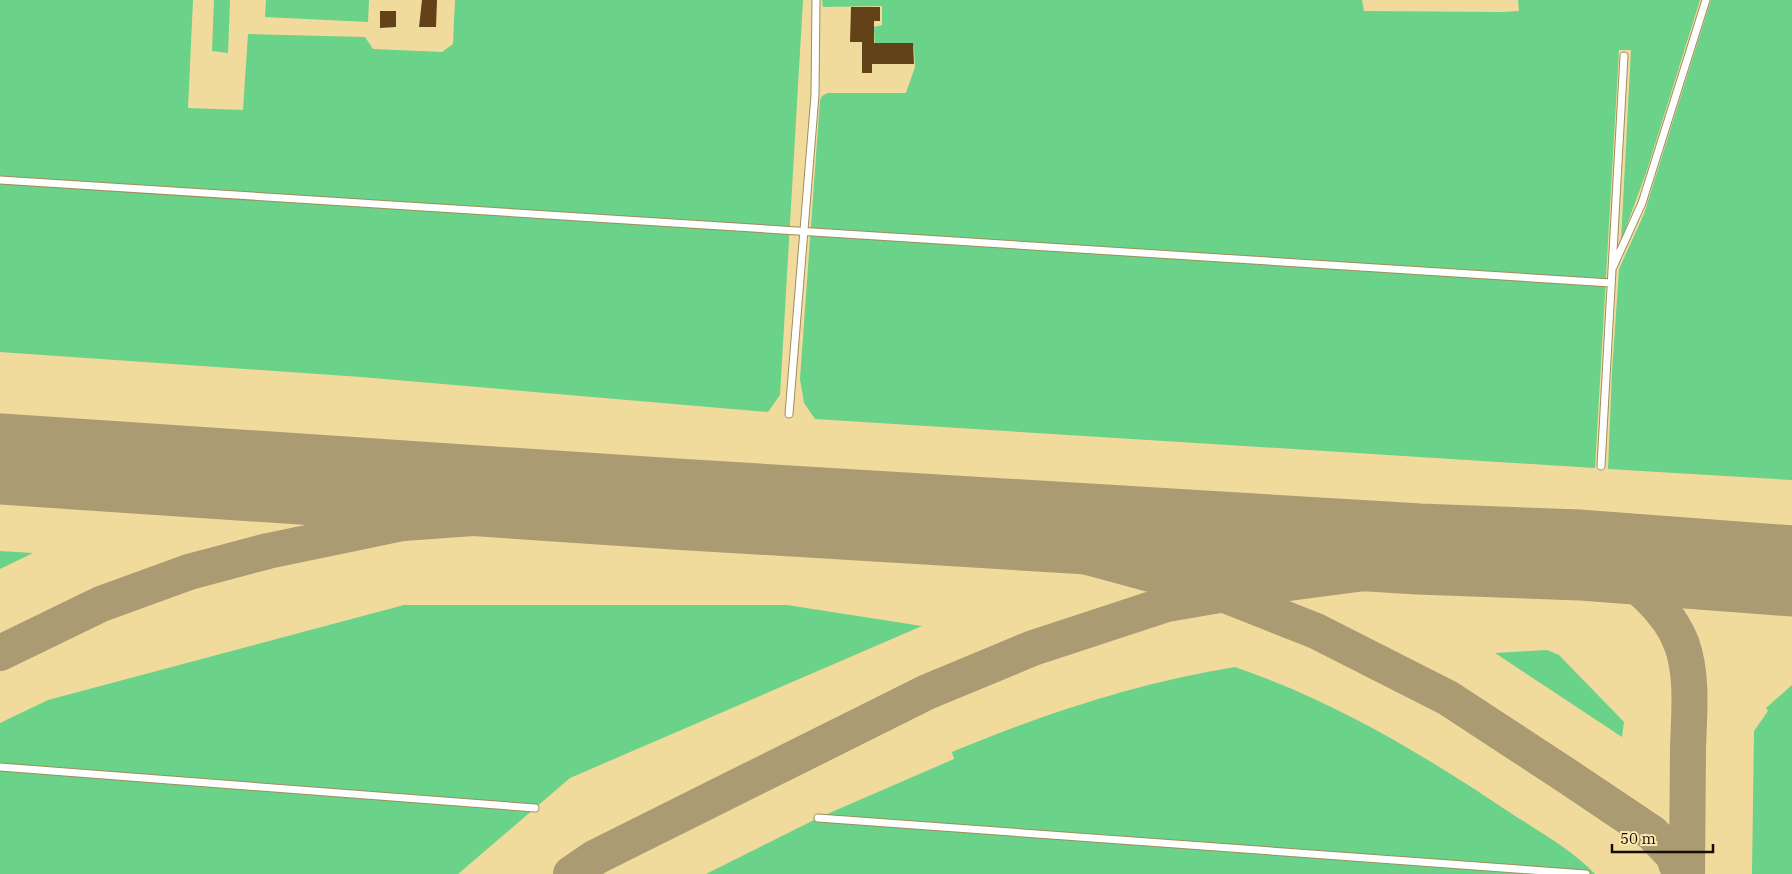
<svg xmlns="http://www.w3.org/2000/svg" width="1792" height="874" font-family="'IBM Plex Serif',serif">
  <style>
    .built { fill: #f0da9c }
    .green { fill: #6ad289 }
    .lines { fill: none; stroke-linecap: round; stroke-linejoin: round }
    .taxiway { stroke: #aa9b72; stroke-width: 36 }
    .runway { stroke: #aa9b72; stroke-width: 91 }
    .building { fill: #624216 }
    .lane-casing { stroke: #9f8e5a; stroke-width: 9 }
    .lane { stroke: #fff; stroke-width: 7 }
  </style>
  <rect width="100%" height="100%" fill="#fae7b0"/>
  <path class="built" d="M0,0H1792V874H0Z"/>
  <path class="green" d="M0,0H193L188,108L243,110L248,34L365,37L373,49L442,52L453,44L455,0H803L780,395L768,412L361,377L0,352Z
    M214,0H230L228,53L212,51Z
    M266,0H369L368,22L265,17Z
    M822,0H1362L1364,11L1502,12L1519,11L1518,0H1700L1646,173L1621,241L1631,50H1619L1595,468L815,419L804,403L800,379L820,100L822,96L828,93H906L915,67L914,47L875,48L874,27L882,25V6L823,7Z
    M1711,0H1792V480L1608,469L1612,372L1619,269L1644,214Z
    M0,551L33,553L0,569Z
    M404,605H787L922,626L570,778L458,874H0V723L48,700Z
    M1547,650L1559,655L1624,722L1622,737L1495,653Z
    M1235,667C1334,701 1423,754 1509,812C1538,831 1571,849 1595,874H706L818,818L954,759L952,752C1043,714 1137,683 1235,667Z
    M1792,685V874H1752L1754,731L1768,711L1766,708Z"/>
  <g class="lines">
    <path class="taxiway" d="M843,514L1076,554L1220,593L1316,631L1448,698L1564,774L1652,833L1673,855L1680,874
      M1598,566C1632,574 1670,612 1682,645C1693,677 1689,714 1688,748C1688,790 1687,832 1687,874
      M0,653L101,604L189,572L268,551L403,523L675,504
      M571,874L596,857L927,692L1033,648L1167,604L1289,583L1380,571L1510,565L1695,564"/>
    <path class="runway" d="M0,459L675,504L1419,549L1580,555L1792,571"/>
  </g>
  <path class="building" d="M422,0H437L436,27H419Z
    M851,7H880V21H874V43H913L914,64H872V73H862V42H850Z
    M380,11H396V27L380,28Z"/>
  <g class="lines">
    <defs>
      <path id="lane" d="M0,180L1611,283
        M1613,267L1642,203L1706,0
        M789,414L815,95L816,0
        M1601,466L1624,56
        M0,767L535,808
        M818,818L1586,874"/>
    </defs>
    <use href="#lane" class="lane-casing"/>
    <use href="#lane" class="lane"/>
  </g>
  <path d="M1612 844v8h101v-8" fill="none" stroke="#150e00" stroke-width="2.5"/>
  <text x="1620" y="844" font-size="15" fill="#150e00" stroke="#fae7b0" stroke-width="4" paint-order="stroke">50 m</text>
</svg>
